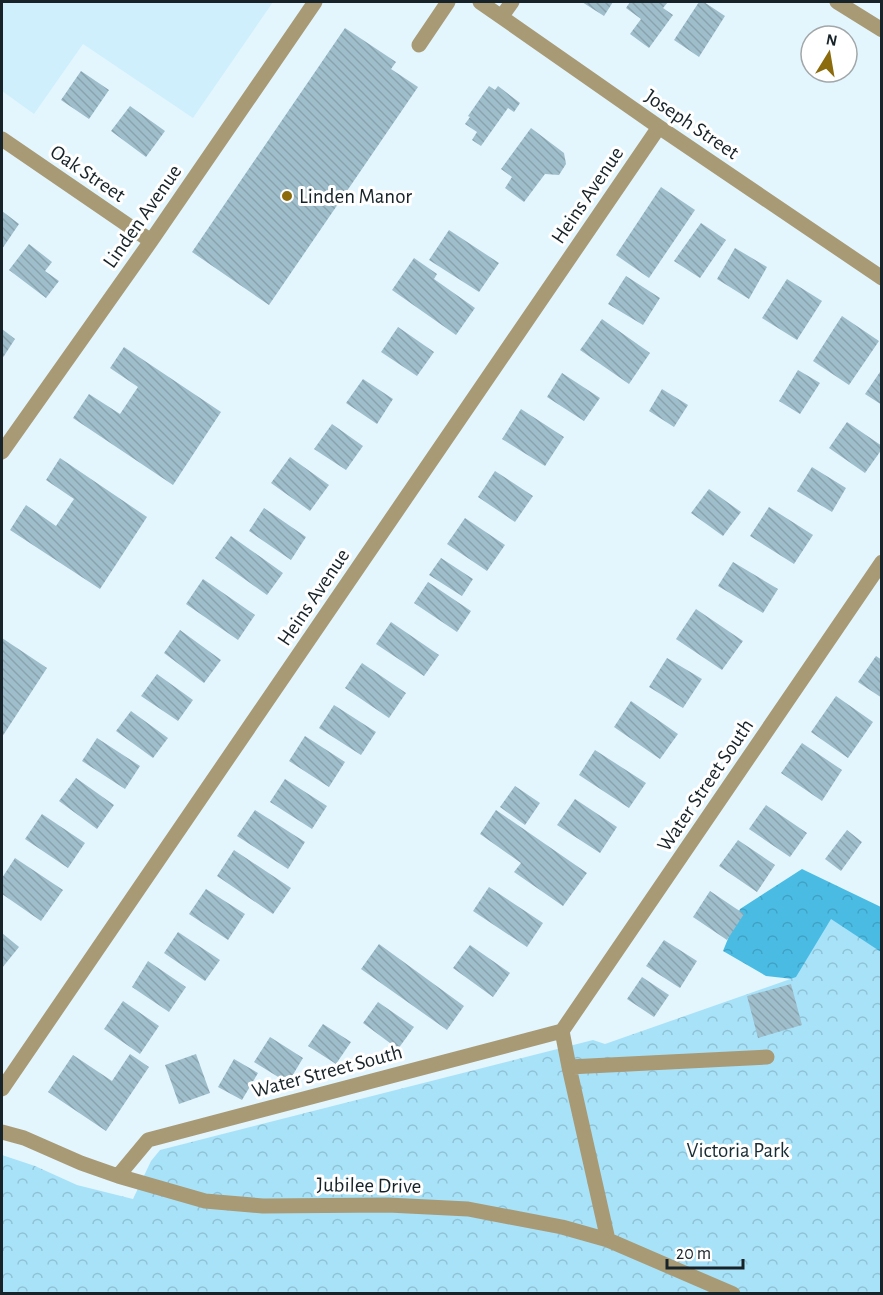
<svg xmlns="http://www.w3.org/2000/svg" width="883" height="1295" font-family="'Alegreya Sans',sans-serif">
  <style>
    .built { fill: #cfeffd }
    .forest { fill: url(#forest-crowns) }
    .park { fill: url(#park-crowns) }
    .building { fill: url(#building-back-hatch) }
    .lines { fill: none; stroke-linecap: round; stroke-linejoin: round }
    .minor { stroke: #a99a76; stroke-width: 15 }
    .poi-dot { fill: #8b6b0c; stroke: #fff; stroke-width: 2 }
    .labels { text-anchor: middle; stroke-width: 6; stroke-linejoin: round; paint-order: stroke }
    .street-label { font-size: 21px; fill: #172328; stroke: #fff }
    .poi-label { font-size: 21px; fill: #172328; stroke: #fff; text-anchor: start }
    .park-label { font-size: 21px; fill: #182c34; stroke: #fff }
  </style>
  <defs>
    <pattern id="forest-crowns" width="20" height="18" patternUnits="userSpaceOnUse" patternTransform="scale(1.5)"><rect width="20" height="18" fill="#4abce4"/><path d="M2 6a3 3 0 1 1 6 0M12 15a3 3 0 1 1 6 0" fill="none" stroke="#40a1c4"/></pattern>
    <pattern id="park-crowns" width="20" height="18" patternUnits="userSpaceOnUse" patternTransform="scale(1.5)"><rect width="20" height="18" fill="#a8e2f9"/><path d="M2 6a3 3 0 1 1 6 0M12 15a3 3 0 1 1 6 0" fill="none" stroke="#90c2d5"/></pattern>
    <pattern id="building-back-hatch" width="6" height="6" patternUnits="userSpaceOnUse" patternTransform="scale(1.5)"><rect width="6" height="6" fill="#9fbecb"/><path d="M-1 5l2 2M0 0l6 6M5-1l2 2" fill="none" stroke="#88a3ae"/></pattern>
  </defs>
  <rect width="100%" height="100%" fill="#e3f6fe"/>
  <path class="built" d="M2,2H273L193,118L83,44L34,114L2,91Z"/>
  <path class="forest" d="M802,869L881,907V1148L802,980L766,976L723,951L740,909Z"/>
  <path class="park" d="M831,919L881,952V1293H2V1155L35,1166L77,1185L133,1199L151,1161L160,1150L593,1040L605,1044L796,977Z"/>
  <path class="building" d="M582,2H613L604,16Z
    M630,2H668L663,8L673,15L649,48L630,34L641,19L626,8Z
    M699,2H704L725,16L699,57L674,40Z
    M345,28L396,62L391,69L418,87L269,305L192,252Z
    M81,71L109,90L89,119L61,100Z
    M489,86L495,90L498,86L520,103L514,112L508,108L481,146L472,140L477,132L465,124L470,117L468,116Z
    M130,106L165,131L146,157L111,131Z
    M531,128L564,153L566,164L559,175L545,174L524,202L505,188L512,177L501,169Z
    M661,187L695,210L649,278L616,255Z
    M2,211L19,224L2,249Z
    M701,223L726,240L700,278L674,261Z
    M449,230L499,263L479,292L429,260Z
    M29,244L52,262L45,271L59,281L46,298L9,270Z
    M735,248L767,267L749,299L717,279Z
    M414,258L437,274L434,279L475,308L456,335L392,290Z
    M626,276L660,298L643,325L608,304Z
    M787,279L822,301L797,340L762,318Z
    M842,316L879,341L849,385L813,361Z
    M602,319L650,353L629,384L580,350Z
    M398,327L434,352L417,376L381,352Z
    M2,329L15,339L2,359Z
    M124,347L221,412L173,485L73,418L89,394L120,414L138,387L110,368Z
    M882,369V405L865,394Z
    M798,370L820,383L800,414L779,401Z
    M562,373L600,398L584,421L547,397Z
    M363,379L393,399L377,424L346,403Z
    M662,389L688,405L674,427L649,411Z
    M521,409L564,437L545,466L502,439Z
    M847,422L882,446V449L865,473L829,448Z
    M332,424L363,446L346,470L314,449Z
    M290,457L329,485L310,511L271,483Z
    M60,458L147,517L100,589L10,530L26,505L56,526L74,499L46,480Z
    M812,467L846,488L832,512L797,491Z
    M495,471L533,496L515,522L478,497Z
    M709,489L741,512L723,536L691,513Z
    M769,507L813,535L794,564L750,536Z
    M264,508L306,537L291,560L249,531Z
    M465,518L505,545L487,571L447,544Z
    M231,536L283,573L267,595L215,558Z
    M441,558L473,579L462,596L429,575Z
    M733,562L778,589L763,613L718,586Z
    M203,579L255,615L238,640L186,604Z
    M428,582L471,611L457,632L414,603Z
    M696,609L743,641L722,670L676,639Z
    M391,622L439,655L424,676L376,644Z
    M180,630L221,660L204,683L164,653Z
    M2,638L47,668L2,737Z
    M876,656L882,660V698L858,682Z
    M667,658L702,679L683,708L649,687Z
    M362,663L406,693L389,718L345,688Z
    M157,674L193,700L178,721L141,696Z
    M836,696L873,722L848,758L811,732Z
    M631,701L678,734L660,759L614,727Z
    M334,705L376,732L361,755L319,728Z
    M131,711L168,738L153,758L116,731Z
    M305,736L345,762L329,787L289,761Z
    M97,738L140,766L125,789L82,761Z
    M802,743L842,770L822,801L781,773Z
    M595,750L646,783L629,808L579,775Z
    M76,778L114,805L97,829L59,801Z
    M285,779L327,806L312,829L270,802Z
    M515,786L540,803L525,825L500,807Z
    M575,799L617,827L600,853L557,825Z
    M766,805L807,833L790,857L749,829Z
    M255,810L305,842L288,869L237,836Z
    M496,810L587,873L563,906L514,872L521,863L480,834Z
    M42,814L85,843L68,868L25,839Z
    M847,830L862,842L841,871L825,859Z
    M738,840L775,865L757,892L719,866Z
    M234,850L291,888L273,914L217,876Z
    M15,858L63,890L41,921L2,894V878Z
    M489,887L543,923L527,947L473,911Z
    M206,889L245,914L228,940L189,914Z
    M710,891L744,914L727,940L693,917Z
    M178,932L220,960L205,981L164,953Z
    M2,933L19,947L2,968Z
    M664,940L697,961L680,988L646,966Z
    M379,944L464,1006L447,1030L361,969Z
    M470,945L510,973L493,997L453,968Z
    M148,961L186,987L169,1012L132,987Z
    M642,977L669,995L654,1017L627,999Z
    M791,984L802,1025L758,1038L747,996Z
    M123,1001L159,1026L140,1054L104,1029Z
    M378,1002L414,1027L398,1049L363,1023Z
    M323,1024L351,1042L336,1064L308,1046Z
    M270,1037L303,1058L288,1083L254,1062Z
    M130,1054L149,1067L106,1131L48,1092L73,1055L112,1081Z
    M196,1054L210,1093L179,1104L165,1065Z
    M234,1059L258,1073L242,1100L218,1087Z"/>
  <g class="lines">
    <path class="minor" d="M480,2L659,127L882,278
      M837,2L882,30
      M502,16L512,2
      M419,45L448,2
      M2,139L151,241
      M2,452L151,241L315,2
      M569,1067L767,1057
      M2,1089L659,127
      M2,1132L24,1138L81,1163L118,1176L205,1201L263,1206L388,1205L468,1209L562,1227L608,1240L733,1294
      M118,1176L148,1140L562,1031
      M608,1240L569,1067L562,1031L882,562"/>
  </g>
  <circle class="poi-dot" cx="287" cy="196" r="6"/>
  <g class="labels">
    <g class="street-label">
      <text transform="translate(692 124) rotate(34)" y="7">Joseph Street</text>
      <text transform="translate(88 173) rotate(34)" y="7">Oak Street</text>
      <text transform="translate(587 195) rotate(-56)" y="7">Heins Avenue</text>
      <text transform="translate(142 216) rotate(-55)" y="7">Linden Avenue</text>
      <text transform="translate(313 597) rotate(-56)" y="7">Heins Avenue</text>
      <text transform="translate(705 785) rotate(-56)" y="7">Water Street South</text>
      <text transform="translate(327 1071) rotate(-15)" y="7">Water Street South</text>
      <text transform="translate(369 1185) rotate(1)" y="7">Jubilee Drive</text>
    </g>
    <g class="poi-label">
      <text x="299" y="203">Linden Manor</text>
    </g>
    <g class="park-label">
      <text x="738" y="1157">Victoria Park</text>
    </g>
  </g>
  <rect width="883" height="1295" fill="none" stroke="#172328" stroke-width="6"/>
  <g transform="translate(829 54) rotate(11)"><circle r="28" fill="#ffffff" stroke="#a2a7a9" stroke-width="1.5"/>
  <path d="M0-4.5L10 22L0 15L-10 22Z" fill="#8b6b0c"/>
  <text y="-9" font-size="16" font-weight="bold" text-anchor="middle" fill="#172328">N</text>
  </g>
  <path d="M667 1259v9h76v-9" fill="none" stroke="#172328" stroke-width="3"/>
  <text x="676" y="1259" font-size="18" fill="#172328" stroke="#ffffff" stroke-width="4.5" paint-order="stroke">20 m</text>
</svg>
